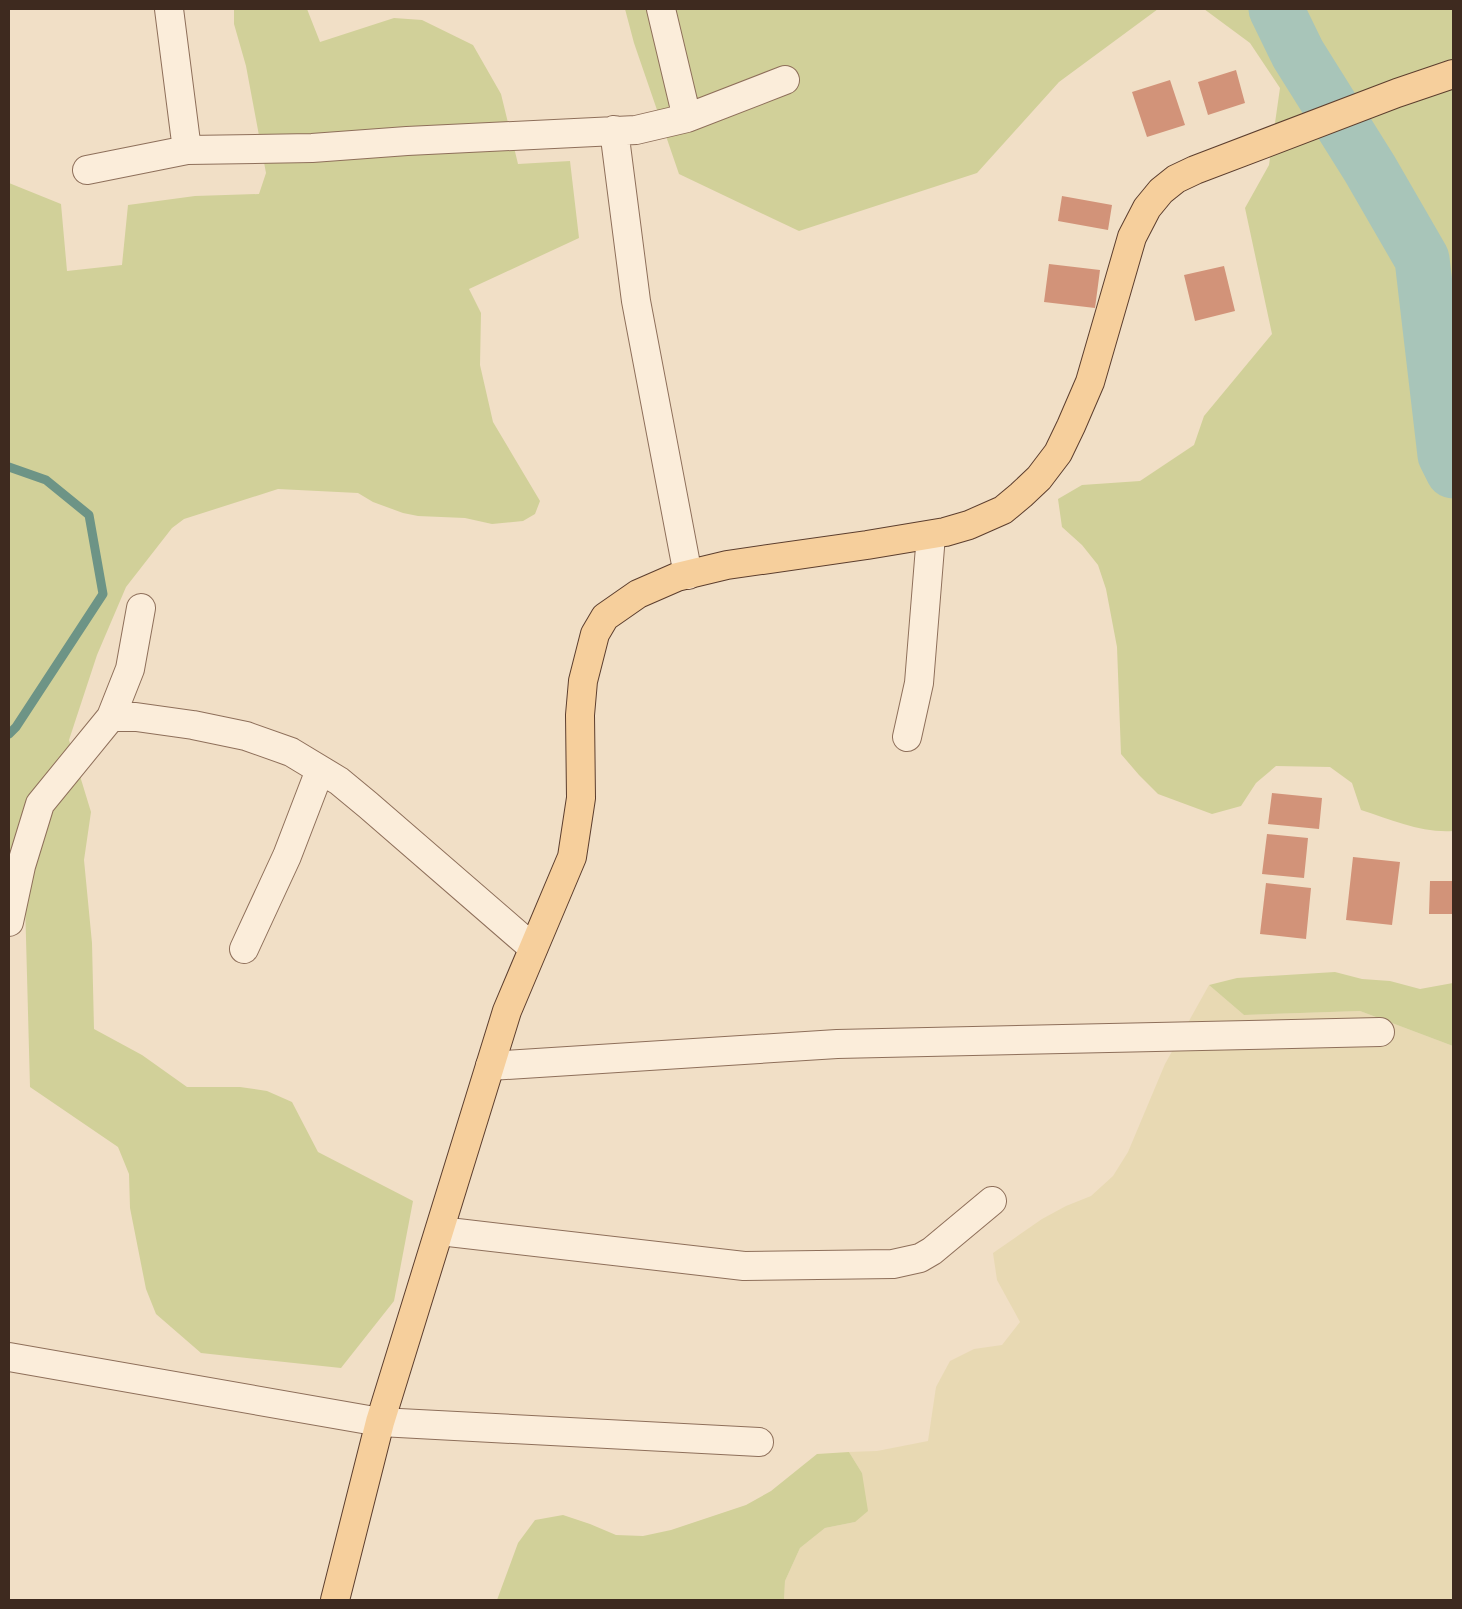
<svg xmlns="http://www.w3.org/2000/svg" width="1462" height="1609" font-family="'Source Serif 4',serif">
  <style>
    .farmland { fill: #e8d9b3 }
    .green { fill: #d1d099 }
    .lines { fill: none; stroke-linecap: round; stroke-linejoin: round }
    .stream { stroke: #6d9486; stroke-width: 9 }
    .river { stroke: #a8c5b9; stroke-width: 55 }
    .building { fill: #d29379 }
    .minor-casing { stroke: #8e6f5a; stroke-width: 30 }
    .major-casing { stroke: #5c3e2e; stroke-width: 30 }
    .minor { stroke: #fbedda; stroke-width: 28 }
    .major { stroke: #f6cf9c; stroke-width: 28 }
  </style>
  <rect width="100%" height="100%" fill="#f1dfc6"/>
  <path class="farmland" d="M1209,985L1244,1015L1360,1011L1453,1046V1600H784L785,1581L800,1548L825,1528L855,1522L862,1473L849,1452L877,1451L928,1441L936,1387L950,1361L974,1349L1002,1345L1020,1322L997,1280L993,1253L1042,1219L1066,1206L1091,1196L1113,1176L1128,1152L1165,1064Z"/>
  <path class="green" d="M234,9H307L320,42L394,18L422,20L473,45L501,94L518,164L570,161L579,238L469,289L481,313L480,365L493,422L540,501L535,514L523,521L492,524L465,518L418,516L403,513L373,502L358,493L278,489L184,519L172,528L126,587L97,655L69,740L91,812L84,860L92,943L94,1029L142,1055L187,1087H240L267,1091L292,1102L318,1152L413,1201L394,1301L341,1368L201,1353L156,1314L146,1289L130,1208L129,1174L118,1147L30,1087L25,901H9V183L61,204L67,271L122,265L128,205L195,196L259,194L266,173L246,66L234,24Z
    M625,9H1158L1059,82L977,173L799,231L679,174L634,43Z
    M1204,9H1453V831C1421,833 1392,820 1361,810L1352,783L1330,767L1276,766L1256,783L1241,806L1212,814L1158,794L1139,775L1121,754L1117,647L1106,589L1098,565L1082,545L1062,527L1058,499L1082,485L1140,481L1194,445L1204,416L1272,334L1245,208L1269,165L1280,88L1250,43Z
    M1335,972L1362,979L1390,981L1420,989L1453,983V1046L1360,1011L1244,1015L1209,985L1237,978Z
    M849,1452L862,1473L868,1511L855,1522L825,1528L800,1548L785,1581L784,1600H497L518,1543L535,1520L563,1515L590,1524L616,1535L643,1536L671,1530L746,1505L771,1491L817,1454Z"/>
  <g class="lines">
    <path class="stream" d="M9,467L46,480L89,515L103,594L16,727L9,734"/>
    <path class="river" d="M1276,9L1298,54L1370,169L1422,259L1445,455L1453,471"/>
  </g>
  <path class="building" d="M1236,70L1245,103L1208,115L1198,82Z
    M1170,80L1185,125L1147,137L1132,92Z
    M1062,196L1112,205L1108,230L1058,221Z
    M1049,264L1100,270L1095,308L1044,302Z
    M1224,266L1235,311L1195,321L1184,275Z
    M1272,793L1322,798L1319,829L1268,824Z
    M1267,834L1308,838L1304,878L1262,874Z
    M1353,857L1400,862L1392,925L1346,920Z
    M1430,881H1453V914H1429Z
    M1266,883L1311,888L1306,939L1260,934Z"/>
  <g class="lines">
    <defs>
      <path id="minor" d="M169,9L187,150
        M661,9L687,118
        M614,130L636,301L688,575
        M87,170L187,150L312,148L407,141L636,130L687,118L785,80
        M111,717H136L193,725L246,736L291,752L339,781L368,805L533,948
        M907,737L919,683L931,535
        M9,922L21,866L40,804L111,717L130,669L141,608
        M244,949L287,856L320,770
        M490,1066L837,1044L1380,1032
        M440,1231L744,1266L893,1264L920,1258L932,1251L992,1201
        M9,1357L380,1422L759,1442"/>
      <path id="major" d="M335,1600L380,1422L490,1066L507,1011L572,857L581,798L580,715L583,681L595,634L605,617L638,594L677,577L727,565L867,545L945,532L969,525L1003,510L1021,495L1039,478L1058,453L1071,426L1090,382L1132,237L1147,208L1161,191L1176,179L1195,170L1397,93L1453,74"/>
    </defs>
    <use href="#minor" class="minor-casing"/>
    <use href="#major" class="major-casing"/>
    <use href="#minor" class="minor"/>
    <use href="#major" class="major"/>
  </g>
  <rect width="1462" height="1609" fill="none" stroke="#3e2a1f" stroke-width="20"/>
</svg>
